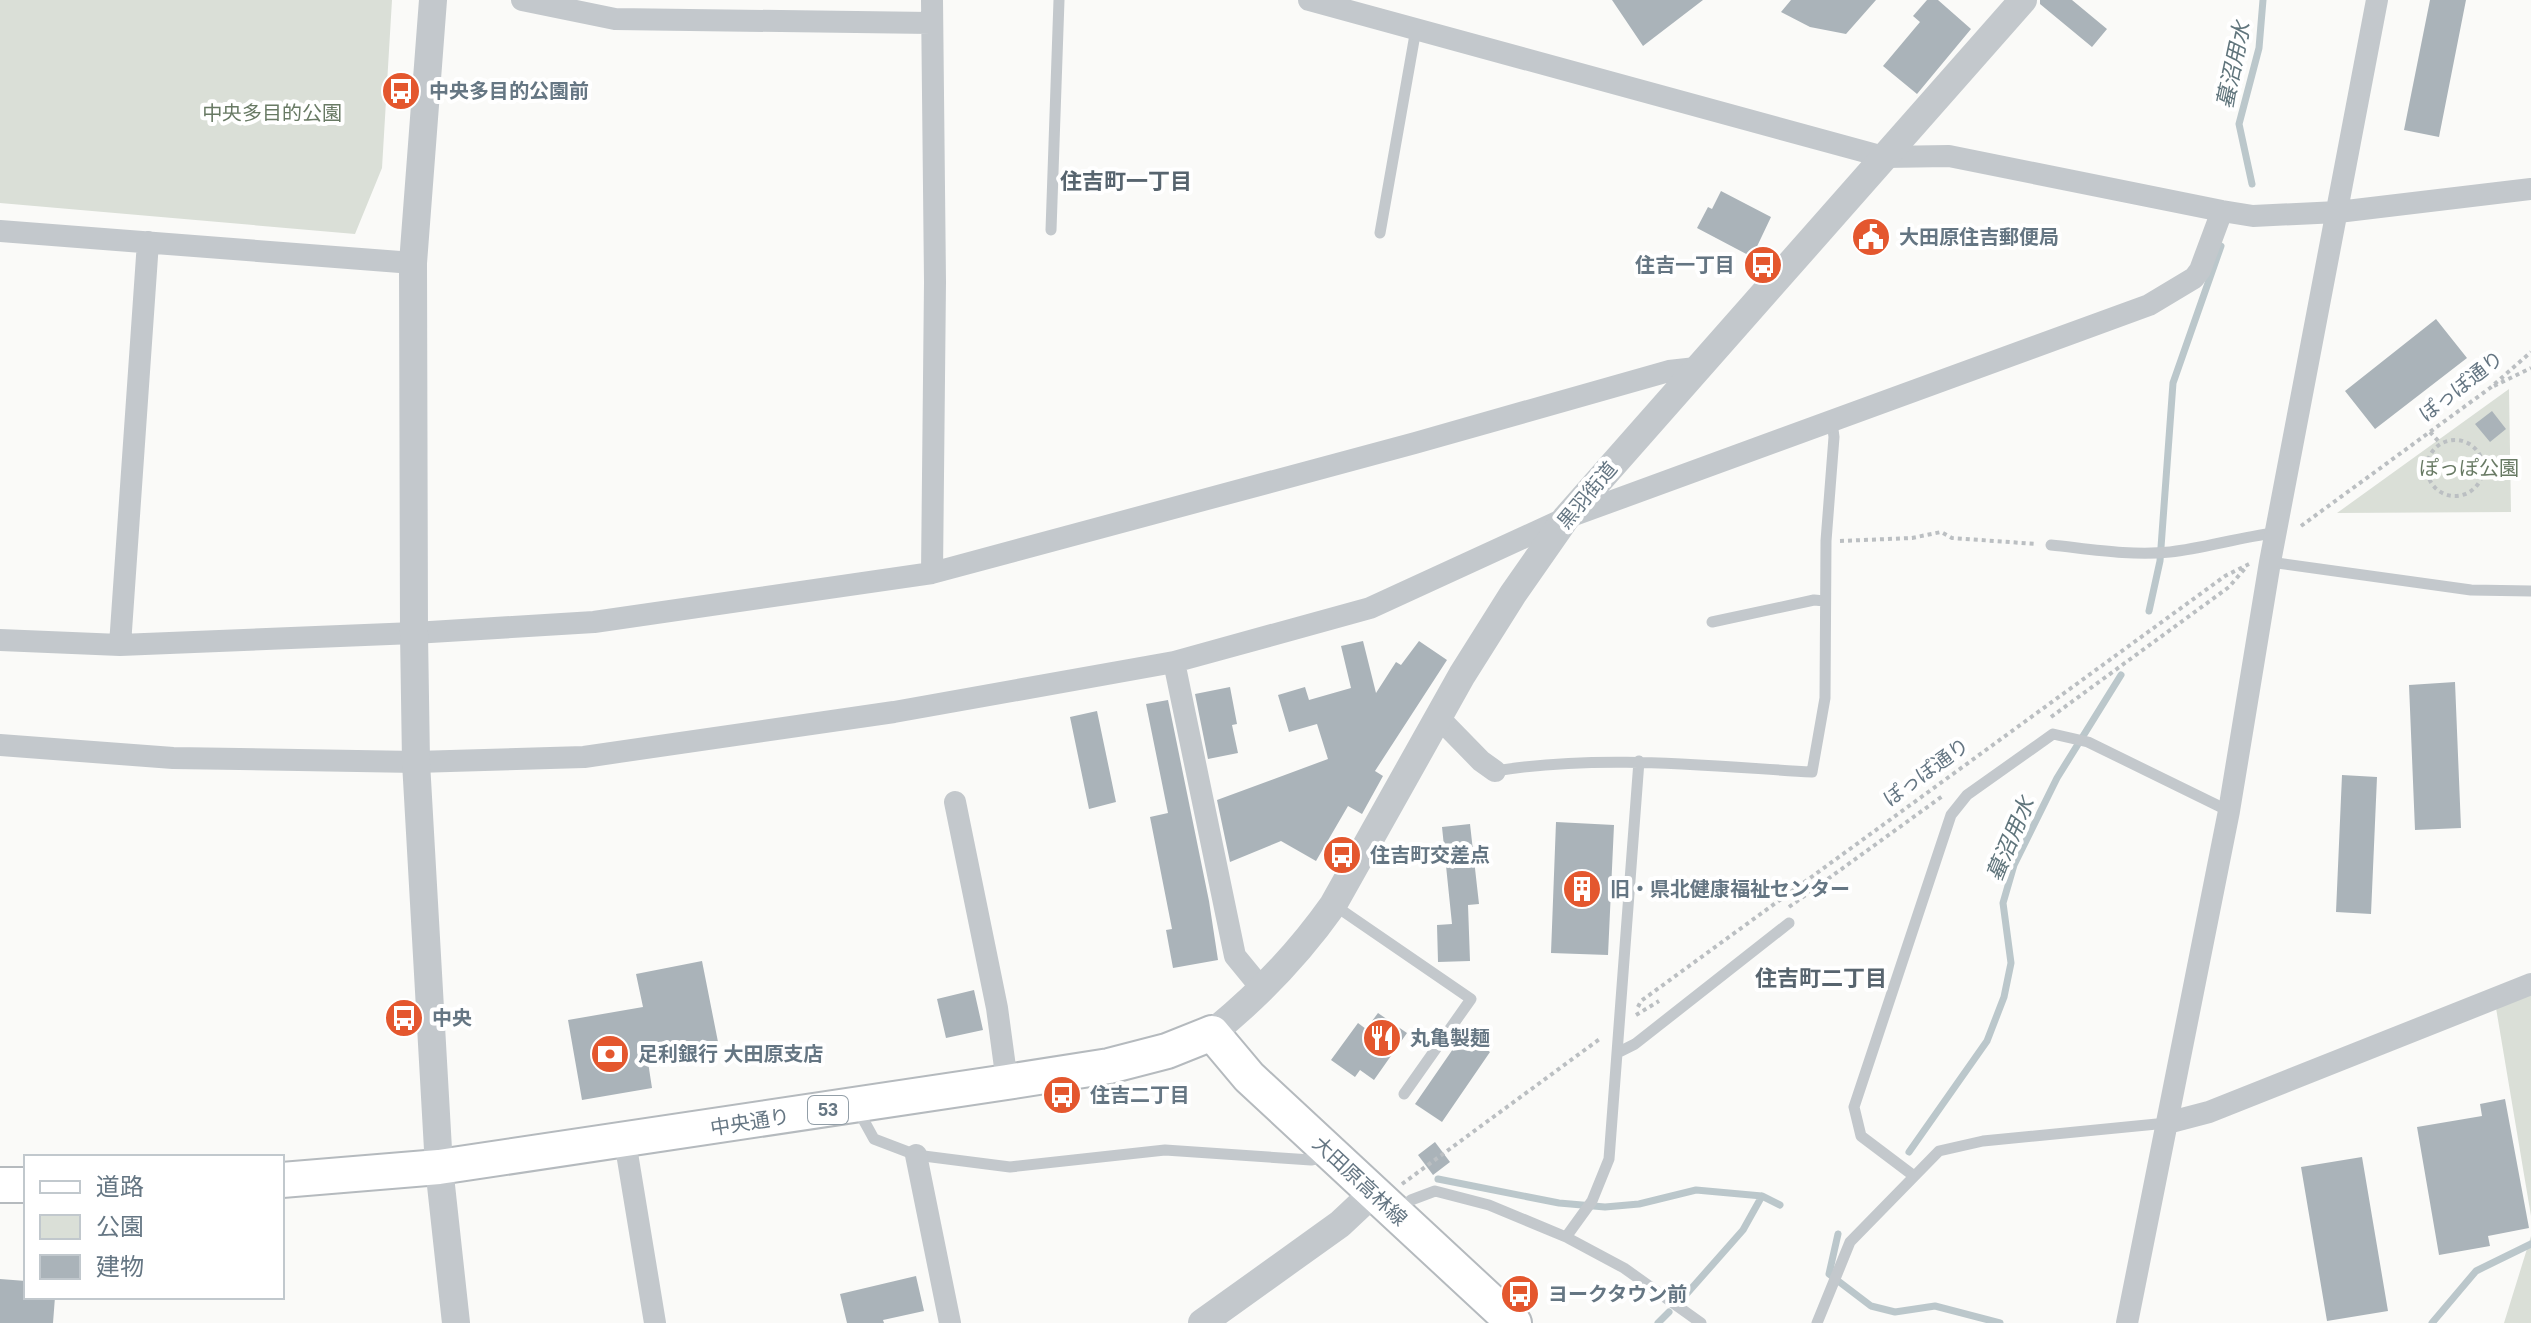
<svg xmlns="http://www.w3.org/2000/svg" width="2531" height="1323" font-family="Helvetica,'Noto Sans JP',sans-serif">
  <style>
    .green { fill: #dadfd7 }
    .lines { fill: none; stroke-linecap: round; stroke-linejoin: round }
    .stream { stroke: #bbc7cb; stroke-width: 7 }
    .building { fill: #aab3b9 }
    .primary-casing { stroke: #b5babe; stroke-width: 38 }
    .path { stroke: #bbbfc2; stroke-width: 4; stroke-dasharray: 4 4; stroke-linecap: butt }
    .service { stroke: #c3c8cc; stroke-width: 11 }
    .minor { stroke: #c3c8cc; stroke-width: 22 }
    .tertiary { stroke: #c3c8cc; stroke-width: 28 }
    .primary { stroke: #fff; stroke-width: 34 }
    .labels { text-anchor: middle; stroke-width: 8; stroke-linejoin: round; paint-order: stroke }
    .shield { fill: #fff; stroke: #939fa8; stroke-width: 2 }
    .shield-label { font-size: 18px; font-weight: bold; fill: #657683 }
    .poi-label { font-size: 20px; font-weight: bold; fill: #657683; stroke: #fff; text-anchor: start }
    .park-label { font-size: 20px; fill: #687a64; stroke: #fff }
    .street-label { font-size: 20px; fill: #657683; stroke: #fff }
    .water-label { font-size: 22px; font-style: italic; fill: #60757c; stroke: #fff }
    .neighbourhood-label { font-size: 22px; font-weight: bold; fill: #57646e; stroke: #fff }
  </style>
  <rect width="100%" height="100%" fill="#fafaf8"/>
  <path class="green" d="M0,0H392L382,168L355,234L0,203Z
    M2509,389L2511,512L2337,513Z
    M2531,994V1216L2496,1008Z
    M2531,1236V1323H2504Z"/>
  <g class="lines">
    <path class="stream" d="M2252,184L2239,124L2259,48L2263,0
      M2149,611L2160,561L2173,383L2221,246
      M1909,1152L1987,1041L2004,997L2011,963L2003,903L2014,865L2057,778L2121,675
      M1438,1179L1559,1203L1605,1207L1639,1204L1696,1190L1762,1196L1780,1205
      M1838,1234L1829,1274L1871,1306L1895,1312L1935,1306L2000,1323
      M1683,1298L1743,1230L1762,1196
      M1658,1323L1669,1312
      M2432,1323L2476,1271L2531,1244"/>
  </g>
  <path class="building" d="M1612,0H1703L1643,46Z
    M1791,0H1876L1846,34L1810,27L1781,12Z
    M1927,0H1938L1971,29L1917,94L1883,66L1920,22L1913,16Z
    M2040,0H2072L2107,29L2092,47L2040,4Z
    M2430,0H2466L2439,137L2404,130Z
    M1721,191L1771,217L1752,257L1697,228L1708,207L1712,209Z
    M1867,219L1889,234L1875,255L1853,239Z
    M2436,319L2467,358L2375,429L2345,391Z
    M2492,411L2506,429L2490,442L2475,424Z
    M1363,641L1376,693L1396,662L1401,665L1419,641L1447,660L1375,771L1383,776L1362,814L1348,806L1316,861L1281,841L1230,862L1217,800L1328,759L1317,724L1289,732L1278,695L1305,687L1309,700L1351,688L1341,646Z
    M2455,682L2461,828L2415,830L2409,685Z
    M1230,687L1237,724L1232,725L1238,753L1208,759L1195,694Z
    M1168,700L1209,901L1218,960L1173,968L1166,930L1172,929L1150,817L1168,813L1146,704Z
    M1097,711L1116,802L1089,809L1070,717Z
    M2342,775L2377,777L2371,914L2336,912Z
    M1556,822L1614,825L1608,955L1551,953Z
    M1470,824L1479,904L1468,905L1470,961L1438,962L1437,925L1452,924L1442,827Z
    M702,961L719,1047L648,1062L652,1088L582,1100L568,1020L643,1007L636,974Z
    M974,990L983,1030L946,1038L937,999Z
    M1378,1013L1407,1033L1374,1080L1360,1070L1355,1077L1331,1060L1358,1023L1366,1029Z
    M1464,1033L1490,1052L1442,1122L1415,1104Z
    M2505,1099L2529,1228L2488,1236L2490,1246L2439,1255L2417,1127L2482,1116L2480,1104Z
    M1435,1142L1450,1162L1433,1175L1418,1155Z
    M2362,1157L2388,1311L2327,1321L2301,1167Z
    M916,1276L924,1311L883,1320L884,1323H847L840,1294Z
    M0,1279L26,1281V1297H55L53,1323H0Z"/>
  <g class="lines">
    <defs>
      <path id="primary" d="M282,1180L439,1167L1007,1082L1109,1066L1167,1051L1212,1033L1249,1077L1514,1323
        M0,1185H26"/>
    </defs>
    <use href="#primary" class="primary-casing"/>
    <path class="path" d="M2494,386L2531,368
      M2430,432L2440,443
      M2427 468a28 28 0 1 1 56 0a28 28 0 1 1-56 0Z
      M2301,526L2490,388L2531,352
      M1840,541L1912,538L1941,532L1952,538L2037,544
      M2051,717L2229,587L2247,566
      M1789,907L1944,795
      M1638,1007L1641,1001L2225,576L2249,564
      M1636,1015L1659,1001
      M1402,1184L1601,1038"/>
    <path class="service" d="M1051,230L1059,0
      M1380,233L1416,29
      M2051,545C2090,549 2130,556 2170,552C2205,548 2240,537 2275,533
      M2270,562L2471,590L2531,591
      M1712,622L1814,600L1825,601
      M1495,771C1600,754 1707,766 1812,772L1825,698L1826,541L1834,437L1832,422
      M1334,905L1471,999L1404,1094
      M1617,1053L1635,1044L1789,923
      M858,1110L874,1139L916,1155L1010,1167L1165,1150L1311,1160L1326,1157
      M1914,1176L1861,1136L1854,1107L1951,815L1967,795L2053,734L2088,742L2229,811
      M1398,1211L1411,1200L1435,1191L1489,1205L1566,1237L1624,1268L1701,1323
      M1566,1237L1592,1201L1609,1159L1639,761
      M1817,1323L1850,1242L1939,1151L1983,1141L2167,1123"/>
    <path class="minor" d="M522,0L615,19L931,23
      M1309,0L1884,157L1949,156L2222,211L2253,216L2338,212L2531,189
      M0,231L413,263
      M932,573L935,282L932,0
      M0,640L120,645L414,633L594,622L932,573L1415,443L1669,371L1696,368
      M120,645L148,242
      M1174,662L1235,956L1262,989
      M1438,717L1481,761L1495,771
      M0,745L173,758L416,762L584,757L894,712L1174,662L1370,608L1566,518L2149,305L2194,278L2200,270L2222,211
      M955,802L997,1008L1007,1082
      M2167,1123L2209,1112L2531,984
      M625,1141L655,1323
      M916,1155L950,1323
      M2127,1323L2229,811L2270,562L2377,0"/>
    <path class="tertiary" d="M433,0L413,263L414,633L416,762L439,1167L456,1323
      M1212,1033C1258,996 1299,953 1333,905L1462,675L1513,594L1566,518L2023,0
      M1202,1323L1340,1224L1373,1193"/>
    <use href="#primary" class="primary"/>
  </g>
  <defs>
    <symbol id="bus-disc" viewBox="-11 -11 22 22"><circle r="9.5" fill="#e4572e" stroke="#fff"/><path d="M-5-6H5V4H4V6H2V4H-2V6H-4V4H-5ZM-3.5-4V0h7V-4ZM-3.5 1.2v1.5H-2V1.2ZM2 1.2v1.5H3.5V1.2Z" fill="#fff"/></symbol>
    <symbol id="civic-disc" viewBox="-11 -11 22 22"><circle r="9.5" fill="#e4572e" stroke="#fff"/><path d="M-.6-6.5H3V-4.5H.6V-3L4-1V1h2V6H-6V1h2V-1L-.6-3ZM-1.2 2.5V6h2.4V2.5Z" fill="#fff"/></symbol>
    <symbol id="building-disc" viewBox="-11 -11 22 22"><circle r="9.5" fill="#e4572e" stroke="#fff"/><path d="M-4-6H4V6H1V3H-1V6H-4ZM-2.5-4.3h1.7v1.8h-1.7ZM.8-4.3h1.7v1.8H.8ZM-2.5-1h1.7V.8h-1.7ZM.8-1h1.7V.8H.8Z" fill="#fff"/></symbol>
    <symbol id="restaurant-disc" viewBox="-11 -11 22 22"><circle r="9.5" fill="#e4572e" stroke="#fff"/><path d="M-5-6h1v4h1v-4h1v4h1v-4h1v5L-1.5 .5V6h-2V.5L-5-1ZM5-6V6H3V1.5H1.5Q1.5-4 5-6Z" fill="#fff"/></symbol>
    <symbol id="bank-disc" viewBox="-11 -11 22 22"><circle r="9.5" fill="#e4572e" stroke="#fff"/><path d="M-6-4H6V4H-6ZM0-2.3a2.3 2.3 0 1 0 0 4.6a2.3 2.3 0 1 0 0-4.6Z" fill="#fff"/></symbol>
  </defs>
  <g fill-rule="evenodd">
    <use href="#bus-disc" x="379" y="69" width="44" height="44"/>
    <use href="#civic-disc" x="1849" y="215" width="44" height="44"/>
    <use href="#bus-disc" x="1741" y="243" width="44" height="44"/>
    <use href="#bus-disc" x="1320" y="833" width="44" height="44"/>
    <use href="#building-disc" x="1560" y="867" width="44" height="44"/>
    <use href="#bus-disc" x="382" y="996" width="44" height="44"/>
    <use href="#restaurant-disc" x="1360" y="1016" width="44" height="44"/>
    <use href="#bank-disc" x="588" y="1032" width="44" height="44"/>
    <use href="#bus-disc" x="1040" y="1073" width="44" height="44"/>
    <use href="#bus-disc" x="1498" y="1272" width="44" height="44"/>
  </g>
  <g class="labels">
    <rect class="shield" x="808" y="1096" width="40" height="28" rx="6"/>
    <g class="shield-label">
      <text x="828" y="1116">53</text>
    </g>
    <g class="poi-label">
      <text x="429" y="98">中央多目的公園前</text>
      <text x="1899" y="244">大田原住吉郵便局</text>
      <text x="1735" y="272" text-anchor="end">住吉一丁目</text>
      <text x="1370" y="862">住吉町交差点</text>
      <text x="1610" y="896">旧・県北健康福祉センター</text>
      <text x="432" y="1025">中央</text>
      <text x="1410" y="1045">丸亀製麺</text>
      <text x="638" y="1061">足利銀行 大田原支店</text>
      <text x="1090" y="1102">住吉二丁目</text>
      <text x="1548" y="1301">ヨークタウン前</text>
    </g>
    <g class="park-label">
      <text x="272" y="120">中央多目的公園</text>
      <text x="2469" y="475">ぽっぽ公園</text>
    </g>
    <g class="street-label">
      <text transform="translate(2461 386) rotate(-38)" y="7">ぽっぽ通り</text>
      <text transform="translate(1587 495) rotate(-50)" y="7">黒羽街道</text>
      <text transform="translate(1926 772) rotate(-36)" y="7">ぽっぽ通り</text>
      <text transform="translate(750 1122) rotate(-9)" y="7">中央通り</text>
      <text transform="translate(1360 1181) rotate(43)" y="7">大田原高林線</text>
    </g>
    <g class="water-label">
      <text transform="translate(2233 65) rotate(-78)" y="8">蟇沼用水</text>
      <text transform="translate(2010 839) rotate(-67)" y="8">蟇沼用水</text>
    </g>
    <g class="neighbourhood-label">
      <text x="1126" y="189">住吉町一丁目</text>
      <text x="1821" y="986">住吉町二丁目</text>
    </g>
  </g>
  <rect x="24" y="1155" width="260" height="144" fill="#ffffff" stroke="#c1c8cd" stroke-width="2"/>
  <rect x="40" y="1181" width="40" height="12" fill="#ffffff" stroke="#c1c8cd" stroke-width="2"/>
  <text x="96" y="1195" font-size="24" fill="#657683">道路</text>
  <rect x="40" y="1215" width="40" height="24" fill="#dadfd7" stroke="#c1c8cd" stroke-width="2"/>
  <text x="96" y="1235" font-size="24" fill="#657683">公園</text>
  <rect x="40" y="1255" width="40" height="24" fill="#aab3b9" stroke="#c1c8cd" stroke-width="2"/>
  <text x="96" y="1275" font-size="24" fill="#657683">建物</text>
</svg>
